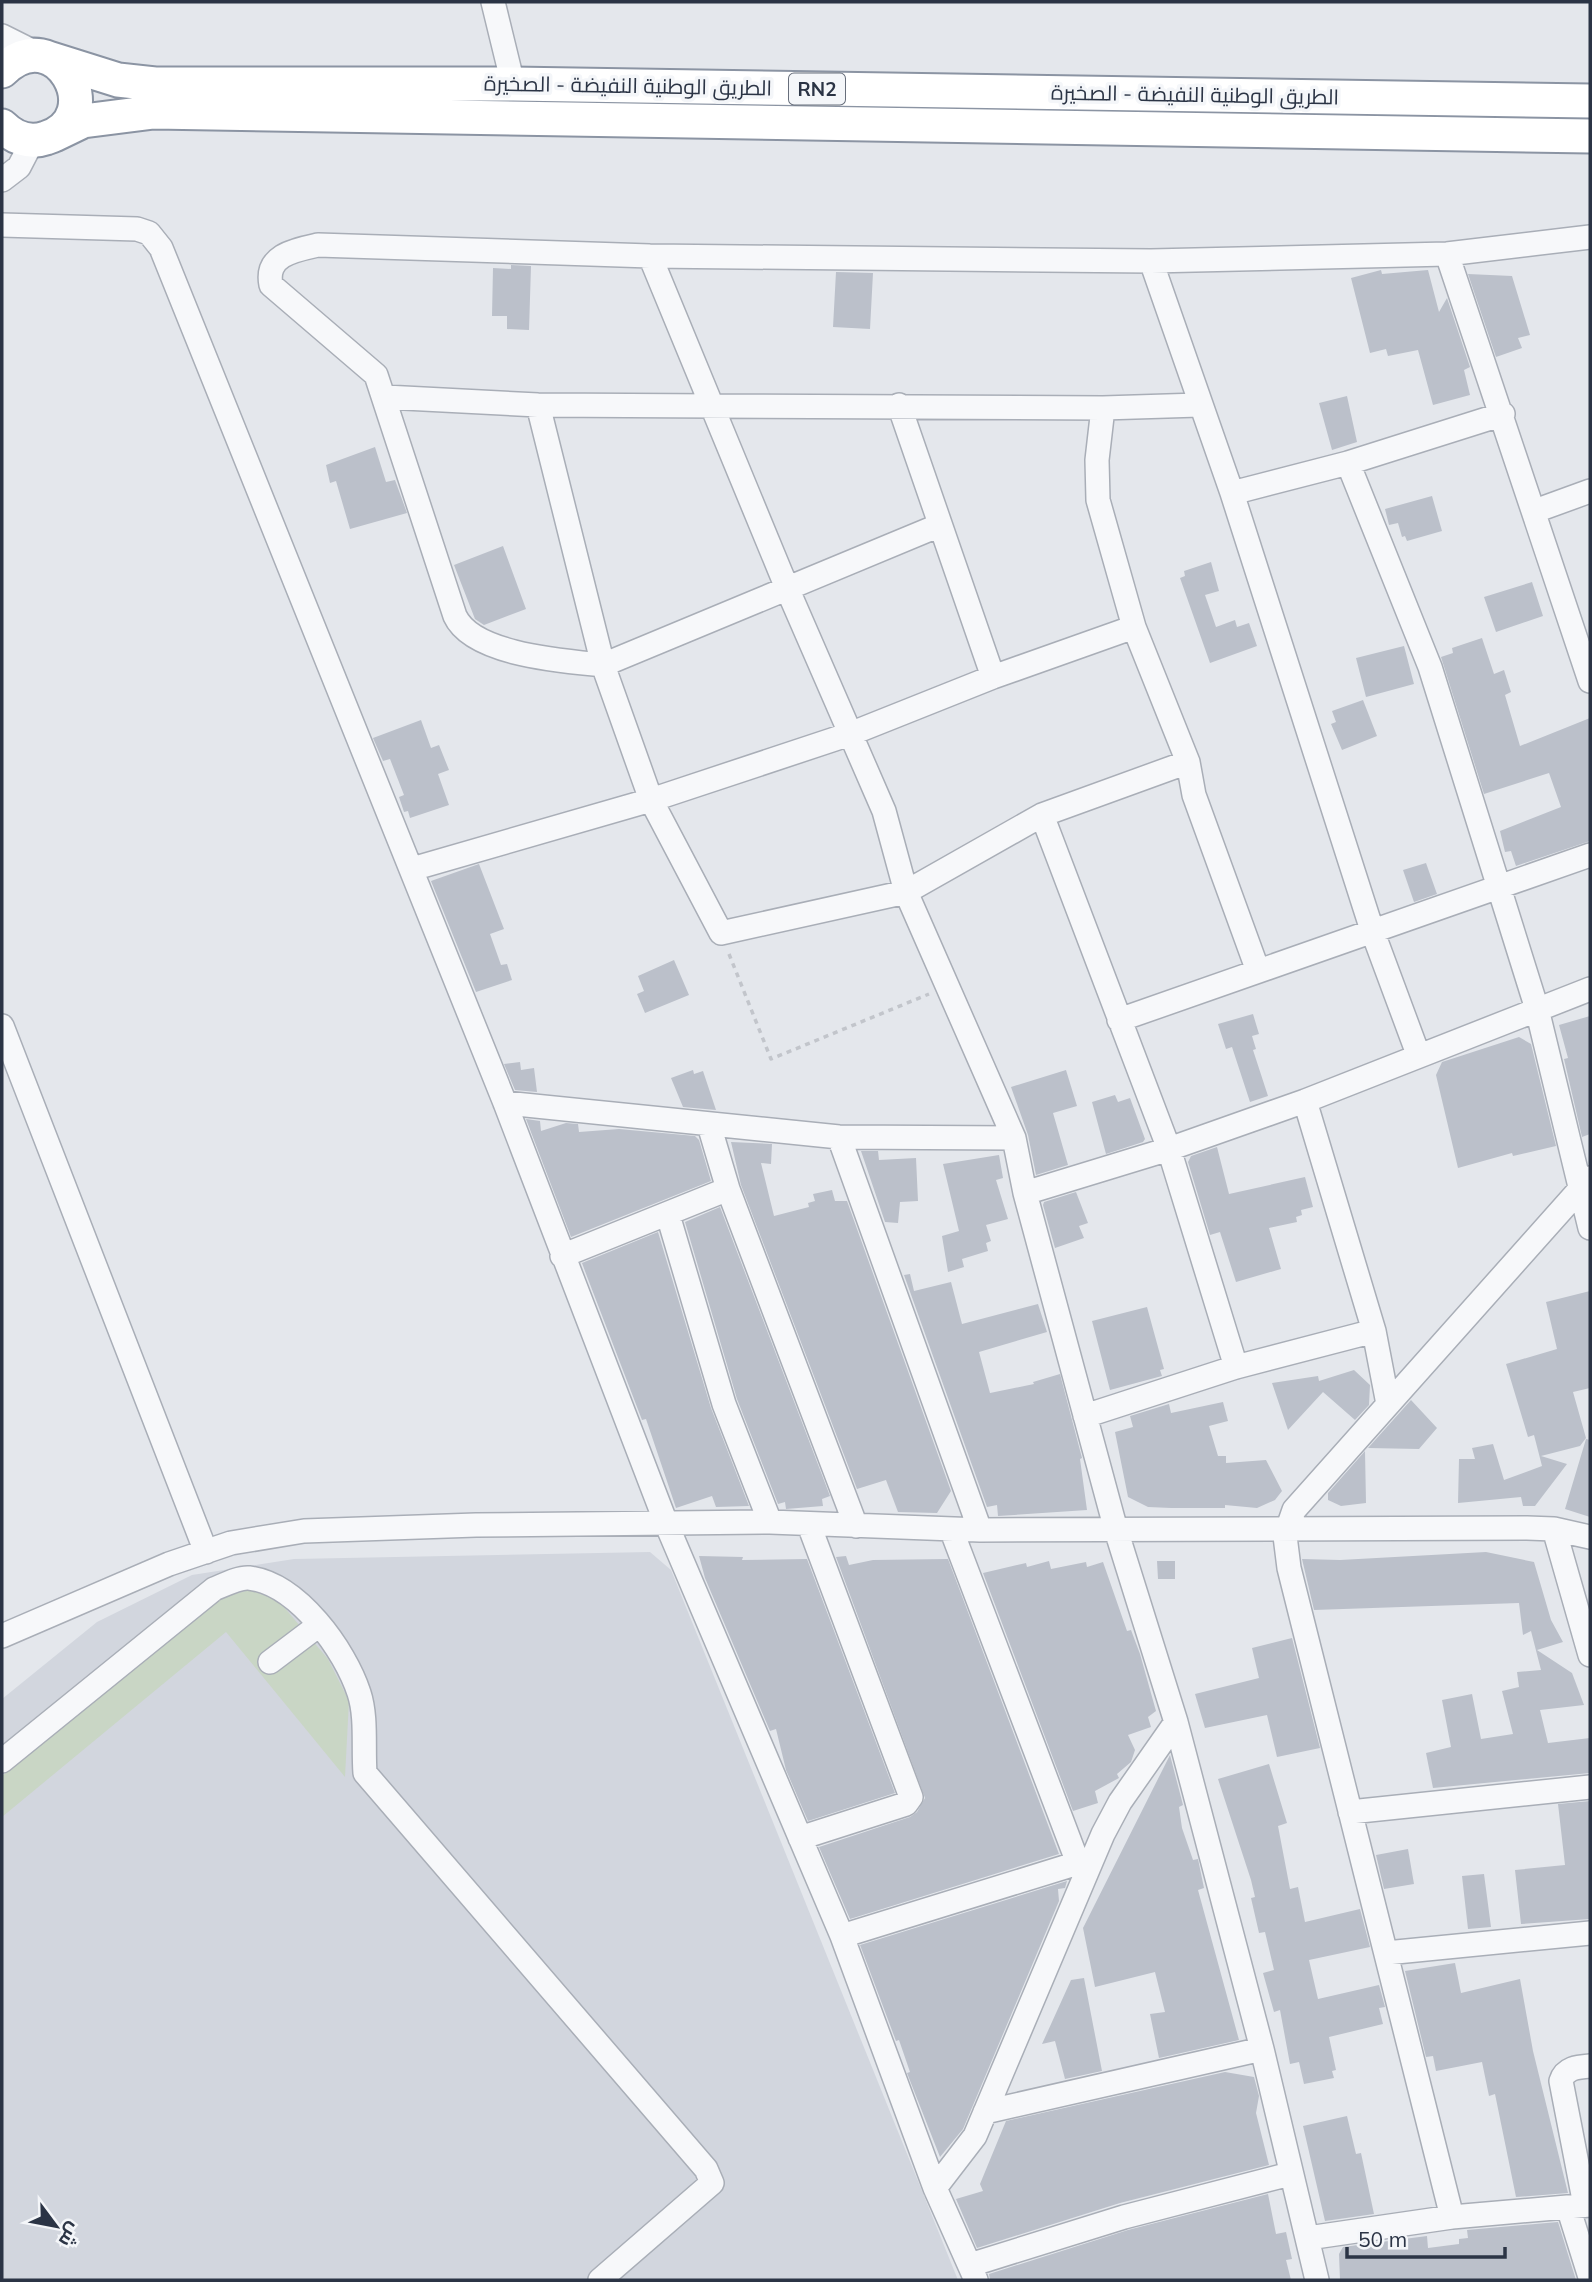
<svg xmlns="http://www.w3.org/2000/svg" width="1592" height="2282" font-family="Mulish,Cairo,sans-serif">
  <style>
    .built { fill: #d2d6de }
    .green { fill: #c9d6c5 }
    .building { fill: #bbc0ca }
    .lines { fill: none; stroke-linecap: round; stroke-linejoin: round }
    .minor-casing { stroke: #a9aeb7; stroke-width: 26 }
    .highway-casing { stroke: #8b94a3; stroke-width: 37 }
    .path { stroke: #c2c5cb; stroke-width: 3.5; stroke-dasharray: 5 5; stroke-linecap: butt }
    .minor { stroke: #f7f8fa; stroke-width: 23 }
    .highway { stroke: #fff; stroke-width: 33 }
    .labels { text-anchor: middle; stroke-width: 7; stroke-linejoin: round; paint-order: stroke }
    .shield { fill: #f4f6f9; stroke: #676e7b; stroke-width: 2 }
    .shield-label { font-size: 19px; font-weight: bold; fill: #2b3445 }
    .street-label { font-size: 21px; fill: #2b3445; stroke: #f4f6f9 }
  </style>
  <rect width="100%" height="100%" fill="#e4e7ec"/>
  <path class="built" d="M650,1552L671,1570L958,2280H2V1699L97,1622L192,1575L294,1559Z"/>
  <path class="green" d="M250,1590L278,1600L328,1659L349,1701L345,1777L226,1632L2,1817V1776L222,1597Z"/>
  <path class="building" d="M511,265L531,266L529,330L507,329V316H492L493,268L511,269Z
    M1381,270L1382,274L1428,270L1439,312L1447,298L1470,367L1464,370L1470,395L1433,405L1418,350L1388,356L1386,349L1370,353L1351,278Z
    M836,272L873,273L870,329L833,327Z
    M1468,274L1512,276L1530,335L1518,338L1522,348L1496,357Z
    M1347,396L1357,442L1332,450L1319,403Z
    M375,447L386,482L395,480L407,513L350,529L336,481L330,483L326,465Z
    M1432,496L1442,531L1407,541L1405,536L1402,537L1398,523L1389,525L1385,509Z
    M503,546L526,609L484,625L475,619L454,565Z
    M1211,562L1219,591L1205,595L1216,627L1235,620L1237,627L1249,623L1257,646L1210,663L1180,578L1185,576L1184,571Z
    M1532,582L1543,616L1496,632L1484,597Z
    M1482,638L1494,674L1504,670L1511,692L1505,695L1520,746L1590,718V841L1516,866L1511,851L1505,852L1500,831L1561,807L1549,773L1484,794L1441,657L1453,653L1452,648Z
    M1404,646L1414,684L1366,697L1356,658Z
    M1363,700L1377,736L1342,750L1331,724L1336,722L1332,711Z
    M421,720L431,748L439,745L449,770L438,774L449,805L410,818L408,811L404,812L399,797L404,795L390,759L383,761L373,738Z
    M1426,863L1437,894L1414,902L1403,870Z
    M479,864L504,929L490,934L501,965L507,964L512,980L476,992L431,881Z
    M674,960L689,995L645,1013L637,994L644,991L638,976Z
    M1253,1014L1259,1034L1252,1036L1256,1049L1253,1050L1268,1096L1250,1102L1232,1047L1226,1049L1218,1024Z
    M1590,1016V1134L1582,1137L1564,1059L1568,1058L1559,1025Z
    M1519,1037L1531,1044L1556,1146L1513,1156L1512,1153L1458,1168L1436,1075L1442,1062Z
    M520,1062L521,1070L534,1068L537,1092L515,1090L504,1064Z
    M693,1070L694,1074L703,1071L716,1110L683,1107L671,1078Z
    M1066,1070L1077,1106L1053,1113L1068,1165L1036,1175L1028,1135L1011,1087Z
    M1115,1095L1118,1102L1130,1098L1145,1139L1143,1142L1106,1154L1092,1102Z
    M526,1119L540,1121L541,1131L566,1123L578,1124L579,1132L619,1129L695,1136L699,1140L711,1181L571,1237Z
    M731,1142L772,1144L771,1164L761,1163L774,1216L809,1207L808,1203L815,1201L813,1194L832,1190L835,1201H847L951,1491L937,1513L898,1512L886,1480L857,1489L741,1185Z
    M1217,1147L1229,1194L1305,1177L1313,1207L1301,1210L1302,1215L1296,1217L1297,1222L1269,1228L1281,1269L1236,1282L1220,1232L1210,1235L1188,1162L1191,1156Z
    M861,1151H878L879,1160L916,1158L918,1201L900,1202L898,1223L885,1222Z
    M999,1155L1003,1178L996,1180L1008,1219L986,1225L991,1241L986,1243L988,1251L962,1259L964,1267L948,1272L942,1236L959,1231L943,1164Z
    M1076,1192L1088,1223L1079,1226L1084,1238L1055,1248L1043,1205L1044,1202Z
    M720,1207L830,1496L822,1499L823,1506L786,1509L785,1502L778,1504L737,1399L685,1222Z
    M658,1232L711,1408L749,1506L716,1507L712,1496L676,1508L646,1419L642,1420L588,1279L582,1263Z
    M910,1274L914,1291L951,1282L962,1324L1038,1304L1047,1332L979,1352L990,1393L1034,1384L1033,1382L1060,1374L1082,1458L1080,1459L1087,1510L998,1516L997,1505L987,1507L904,1275Z
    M1590,1291V1388L1573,1392L1586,1438L1580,1446L1541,1456L1567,1464L1535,1506H1523L1521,1497L1458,1503L1459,1459H1475L1472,1448L1493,1444L1504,1480L1542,1466L1534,1435L1528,1437L1506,1364L1557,1349L1546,1302Z
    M1147,1307L1164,1369L1160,1370L1162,1376L1110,1390L1092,1321Z
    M1354,1370L1370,1385L1369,1405L1355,1420L1323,1392L1288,1430L1272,1383L1318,1376L1319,1381Z
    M1411,1400L1437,1428L1419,1449L1368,1448Z
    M1223,1402L1228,1421L1209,1426L1218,1456H1226V1463L1266,1460L1282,1491L1275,1500L1257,1508L1225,1505V1508H1171L1148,1507L1128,1497L1115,1432L1133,1427L1130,1416L1169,1404L1171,1413Z
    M1586,1439L1590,1440V1517L1565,1509Z
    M1365,1451L1366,1503L1341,1506L1328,1500V1493Z
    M1486,1552L1534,1562L1551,1620L1563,1642L1537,1650L1572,1673L1584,1705L1540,1710L1548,1743L1590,1738V1773L1433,1788L1426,1753L1451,1747L1442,1700L1472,1694L1481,1739L1513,1734L1502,1691L1519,1687L1517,1672L1541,1670L1531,1631L1523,1635L1519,1603L1314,1610L1302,1559L1340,1560Z
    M699,1556L743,1557L742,1560L807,1559L895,1793L808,1821L786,1770L776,1729L770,1731L705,1578Z
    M846,1556L849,1565L873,1560L948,1559L1059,1854L850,1919L819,1847L910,1817L917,1812L925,1798L836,1557Z
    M1049,1561L1051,1569L1086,1562L1087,1567L1103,1562L1127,1631L1131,1630L1140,1654L1156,1711L1148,1717L1151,1727L1128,1735L1135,1750L1131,1762L1117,1774L1119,1778L1095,1791L1098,1803L1073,1811L983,1573L1026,1563L1027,1567Z
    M1157,1561H1175V1579H1158Z
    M1292,1638L1320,1748L1277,1757L1267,1715L1205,1728L1195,1694L1259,1678L1252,1648Z
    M1170,1755L1183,1805L1179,1807L1182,1828L1193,1860L1198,1859L1204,1888L1198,1890L1239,2040L1159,2058L1150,2014L1165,2012L1155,1972L1095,1987L1083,1928Z
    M1269,1764L1287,1823L1278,1826L1290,1889L1298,1887L1305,1922L1360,1909L1370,1947L1309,1960L1318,1999L1379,1985L1385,2007L1379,2008L1383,2024L1329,2037L1336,2070L1332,2071L1334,2078L1304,2084L1299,2062L1290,2064L1280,2010L1274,2012L1263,1973L1274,1970L1265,1932L1259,1933L1251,1898L1255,1897L1251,1880L1218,1779Z
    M1590,1801V1919L1521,1924L1515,1870L1565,1865L1558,1804Z
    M1408,1849L1414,1884L1384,1889L1376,1855Z
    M1484,1874L1491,1927L1468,1929L1462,1876Z
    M1067,1881L1065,1888L1058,1889L1059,1901L963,2129L940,2157L907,2073L910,2072L899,2040L896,2041L860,1945Z
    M1455,1963L1461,1993L1520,1979L1533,2051L1568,2193L1516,2197L1495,2094L1489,2096L1482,2062L1436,2071L1433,2056L1426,2057L1405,1971Z
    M1084,1978L1102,2071L1065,2079L1055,2041L1042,2044L1071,1980Z
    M1225,2072L1254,2077L1259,2096L1256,2113L1269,2165L1120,2203L977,2248L956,2199L983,2191L980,2184L1006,2121Z
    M1347,2116L1356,2154L1361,2153L1374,2214L1325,2221L1303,2126Z
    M1268,2194L1276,2234L1286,2232L1292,2259L1286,2260L1291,2280H990L989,2274L1128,2230Z
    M1558,2222L1576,2280H1340L1339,2254L1343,2247L1427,2236L1428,2248L1459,2244V2239L1468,2238L1467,2230Z"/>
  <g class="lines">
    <defs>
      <path id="minor" d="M493,2L513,84
        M2,36L40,55
        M2,180L19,167L33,140
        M2,225L137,229L149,233L161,248L505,1103L666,1523L842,1936L935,2188L976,2280
        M1447,254L1590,681
        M650,256L787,588L884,811L906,892L1014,1138L1025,1193L1116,1530L1176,1722L1262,2049L1317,2280
        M1151,261L1232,493L1372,930L1418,1054
        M385,397L538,405L1103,408L1199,405
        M899,405L993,677
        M1103,408L1097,460L1098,500L1134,627L1188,762L1194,795L1258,971
        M1348,463L1430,667L1537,1009L1590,1228
        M1232,493L1348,463L1503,414
        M1535,511L1590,491
        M940,525L603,665C564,661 473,655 455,616L376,375L271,285C265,255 295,250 318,245L650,256L1151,261L1447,254L1590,237
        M1134,627L993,677L850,734L651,800L721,933L906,892L1042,815L1188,762
        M1042,815L1169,1149L1236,1367
        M412,869L651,800L603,665L538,405
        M1119,1020L1590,855
        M2,1026L206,1552
        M1305,1101L1374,1331L1388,1404
        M505,1103L839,1137L1014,1138
        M709,1125L728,1189L856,1526
        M839,1137L980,1530
        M1025,1193L1169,1149L1305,1101L1590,989
        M668,1215L724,1404L770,1522
        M562,1256L728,1189
        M1085,1416L1236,1367L1374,1331
        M951,1529L1078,1863
        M1554,1529L1590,1655
        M2,1636L169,1564L231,1543L304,1531L476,1525L770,1522L980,1530L1527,1528L1554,1529L1590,1537
        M270,1662L319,1625
        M2,1761L214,1589C224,1585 239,1577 249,1578C298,1584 345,1650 359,1693C367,1717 363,1748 365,1773L706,2169L712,2183L600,2280
        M1350,1812L1590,1787
        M800,1838L906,1804L911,1797L809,1525
        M842,1936L1078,1863L1088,1864
        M1386,1953L1590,1933
        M985,2112L1262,2049
        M935,2188L975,2136L1103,1834L1120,1802L1176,1722
        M1585,2205L1561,2081C1565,2068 1577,2067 1590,2066
        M1568,2207L1590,2277
        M1452,2217L1289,1568L1285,1536L1294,1510L1590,1178
        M1308,2238L1452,2217L1590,2205
        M970,2265L1124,2217L1290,2174"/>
      <path id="highway" d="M48,58L118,80L155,84H513L1590,101
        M2,71C56,17 111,117 46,138C29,144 13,137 2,126
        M54,135L83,121L154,112L1590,136"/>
    </defs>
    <use href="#minor" class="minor-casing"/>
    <use href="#highway" class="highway-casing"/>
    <path class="path" d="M729,954L771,1059L929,994"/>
    <use href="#minor" class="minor"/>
    <use href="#highway" class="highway"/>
  </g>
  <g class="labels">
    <rect class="shield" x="789" y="73.5" width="56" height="31" rx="5"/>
    <g class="shield-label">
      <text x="817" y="96">RN2</text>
    </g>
    <g class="street-label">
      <text transform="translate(628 86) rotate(1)" y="7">الطريق الوطنية النفيضة - الصخيرة</text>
      <text transform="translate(1195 95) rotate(1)" y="7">الطريق الوطنية النفيضة - الصخيرة</text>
    </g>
  </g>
  <rect width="1592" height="2282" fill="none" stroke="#2b3445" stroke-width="7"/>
  <g transform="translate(56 2226) rotate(122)" stroke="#f4f6f9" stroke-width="5" paint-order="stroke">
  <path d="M0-5L12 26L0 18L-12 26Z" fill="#2b3445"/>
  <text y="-10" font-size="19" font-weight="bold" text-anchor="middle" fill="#2b3445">ش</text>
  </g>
  <path d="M1347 2247v10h158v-10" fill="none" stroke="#2b3445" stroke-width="3.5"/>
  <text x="1358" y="2247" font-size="21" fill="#2b3445" stroke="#f4f6f9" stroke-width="5" paint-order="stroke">50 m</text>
</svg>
